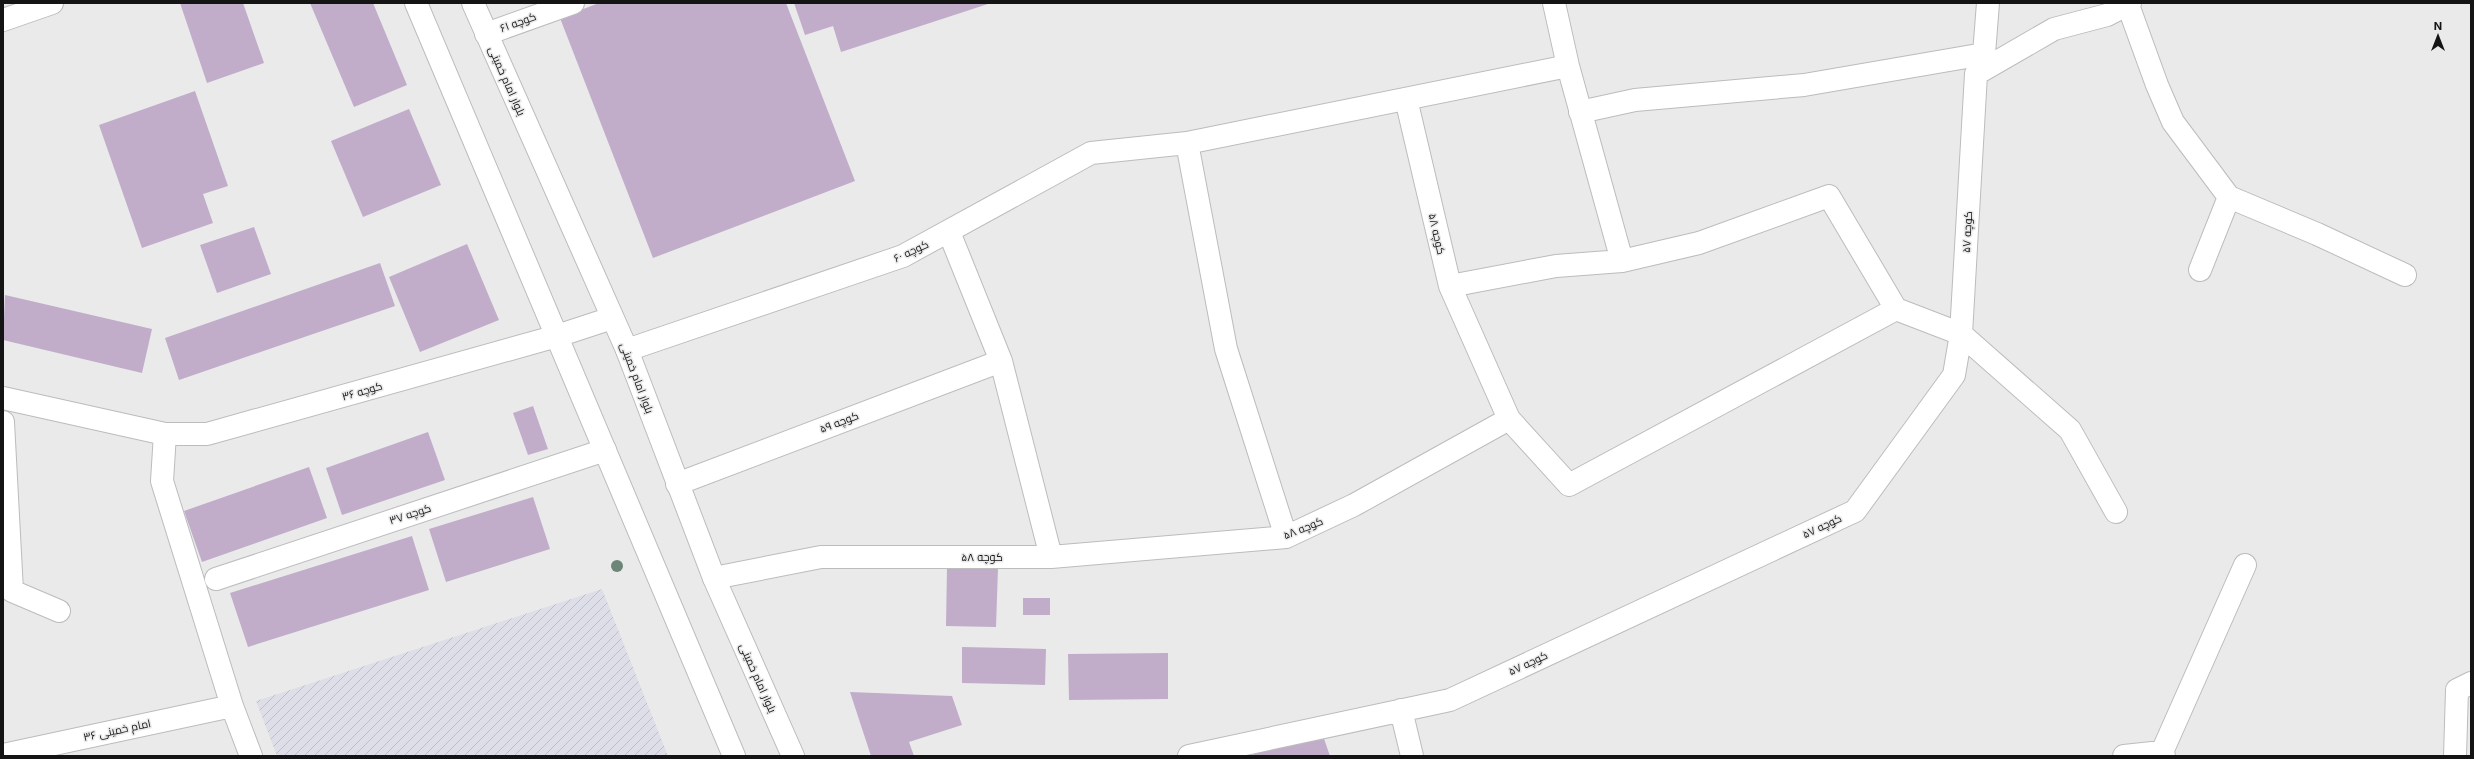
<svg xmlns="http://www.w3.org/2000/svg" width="2474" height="759" font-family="Inter,Cairo,sans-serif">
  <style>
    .industrial { fill: url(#industrial-furrows) }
    .building { fill: #c1adca }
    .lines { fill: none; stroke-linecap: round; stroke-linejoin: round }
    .minor-casing { stroke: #bbbcbc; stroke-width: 24 }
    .major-casing { stroke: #bbbcbc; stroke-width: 24 }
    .minor { stroke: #fff; stroke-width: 22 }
    .major { stroke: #fff; stroke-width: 22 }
    .tree { fill: #6d867a }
    .labels { text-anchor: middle; stroke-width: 3; stroke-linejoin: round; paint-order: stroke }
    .street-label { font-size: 11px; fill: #141414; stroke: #eaeaeb }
  </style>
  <defs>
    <pattern id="industrial-furrows" width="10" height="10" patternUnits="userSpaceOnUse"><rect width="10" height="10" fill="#dddee7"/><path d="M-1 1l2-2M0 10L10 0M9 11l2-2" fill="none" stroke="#bdbec5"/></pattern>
  </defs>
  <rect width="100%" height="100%" fill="#eaeaeb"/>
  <path class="industrial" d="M602,589L668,756H277L256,701Z"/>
  <path class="building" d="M180,3H243L264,63L207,83Z
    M310,3H373L407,85L354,107Z
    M599,3H786L855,181L653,258L560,18Z
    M794,3H991L841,52L833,26L805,35Z
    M195,91L228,186L203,194L213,223L142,248L99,125Z
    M409,109L441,185L363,217L331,141Z
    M254,227L271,274L217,293L200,245Z
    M467,244L499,320L420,352L389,277Z
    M380,263L395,306L179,380L165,338Z
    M5,295L152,329L142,373L3,340Z
    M533,406L548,449L528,455L513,413Z
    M428,432L445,480L342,515L326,468Z
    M309,467L327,518L202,562L184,511Z
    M533,497L550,549L446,582L429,529Z
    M412,536L429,590L248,647L230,593Z
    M947,567L998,568L996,627L946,626Z
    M1023,598H1050V615H1023Z
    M962,647L1046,649L1045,685L962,683Z
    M1168,653V699L1069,700L1068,654Z
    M850,692L952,696L962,725L909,742L914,756H871Z
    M1321,730L1330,756H1249Z"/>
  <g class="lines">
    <defs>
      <path id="minor" d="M2128,5L2157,85L2173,122L2229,197L2200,270
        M3,20L52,3
        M486,34L573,3
        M1568,66L1622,261
        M1978,68L1984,54L1988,3
        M1580,112L1635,100L1804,85L1984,54
        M1187,143L1226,349L1286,537
        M2229,197L2317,234L2405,275
        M949,232L1001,361L1051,557
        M1450,286L1556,266L1622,261L1699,243L1829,196L1896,309
        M627,350L903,256L1091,153L1187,143L1568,66L1554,3
        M3,398L165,434H207L557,336
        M1509,419L1569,485L1896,309L1961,334L2070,430L2116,512
        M3,422L12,591L59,611
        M165,434L162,481L232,706L251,756
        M677,484L1001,361
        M714,578L821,557H1051L1286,537L1354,505L1509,419L1450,286L1406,99
        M216,579L605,450
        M1401,710L1412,756
        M2162,752L2245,565
        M3,755L232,706
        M1189,756L1450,700L1855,511L1954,375L1961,334L1976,74L2054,29L2107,15L2130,3
        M2124,756L2162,752L2164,756
        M2455,756L2457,690L2471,683"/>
      <path id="major" d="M416,3L734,756
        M473,3L627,350L714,578L793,756
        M557,336L612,318"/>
    </defs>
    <use href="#minor" class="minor-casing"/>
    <use href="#major" class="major-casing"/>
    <use href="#minor" class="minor"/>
    <use href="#major" class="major"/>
  </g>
  <circle class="tree" cx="617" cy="566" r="6"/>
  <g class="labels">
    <g class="street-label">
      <text transform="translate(518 22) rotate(-20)" y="4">کوچه ۶۱</text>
      <text transform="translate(507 81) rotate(66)" y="4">بلوار امام خمینی</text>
      <text transform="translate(1967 232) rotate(-87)" y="4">کوچه ۵۷</text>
      <text transform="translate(1437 234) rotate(77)" y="4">کوچه ۵۸</text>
      <text transform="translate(911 251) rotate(-25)" y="4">کوچه ۶۰</text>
      <text transform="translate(637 378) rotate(69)" y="4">بلوار امام خمینی</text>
      <text transform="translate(362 391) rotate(-16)" y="4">کوچه ۳۶</text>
      <text transform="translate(839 422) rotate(-21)" y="4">کوچه ۵۹</text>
      <text transform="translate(410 514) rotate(-18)" y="4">کوچه ۳۷</text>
      <text transform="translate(1822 526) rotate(-25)" y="4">کوچه ۵۷</text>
      <text transform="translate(1303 528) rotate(-22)" y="4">کوچه ۵۸</text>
      <text x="982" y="561">کوچه ۵۸</text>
      <text transform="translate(1528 663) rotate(-25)" y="4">کوچه ۵۷</text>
      <text transform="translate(758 678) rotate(66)" y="4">بلوار امام خمینی</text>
      <text transform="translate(117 730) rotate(-12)" y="4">۳۶ امام خمینی</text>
    </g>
  </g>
  <rect width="2474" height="759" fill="none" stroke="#141414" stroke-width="8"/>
  <g transform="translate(2438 36)" stroke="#eaeaeb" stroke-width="3" paint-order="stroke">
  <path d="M0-3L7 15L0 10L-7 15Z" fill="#141414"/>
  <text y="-6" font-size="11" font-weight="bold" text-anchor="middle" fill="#141414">N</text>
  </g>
</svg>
